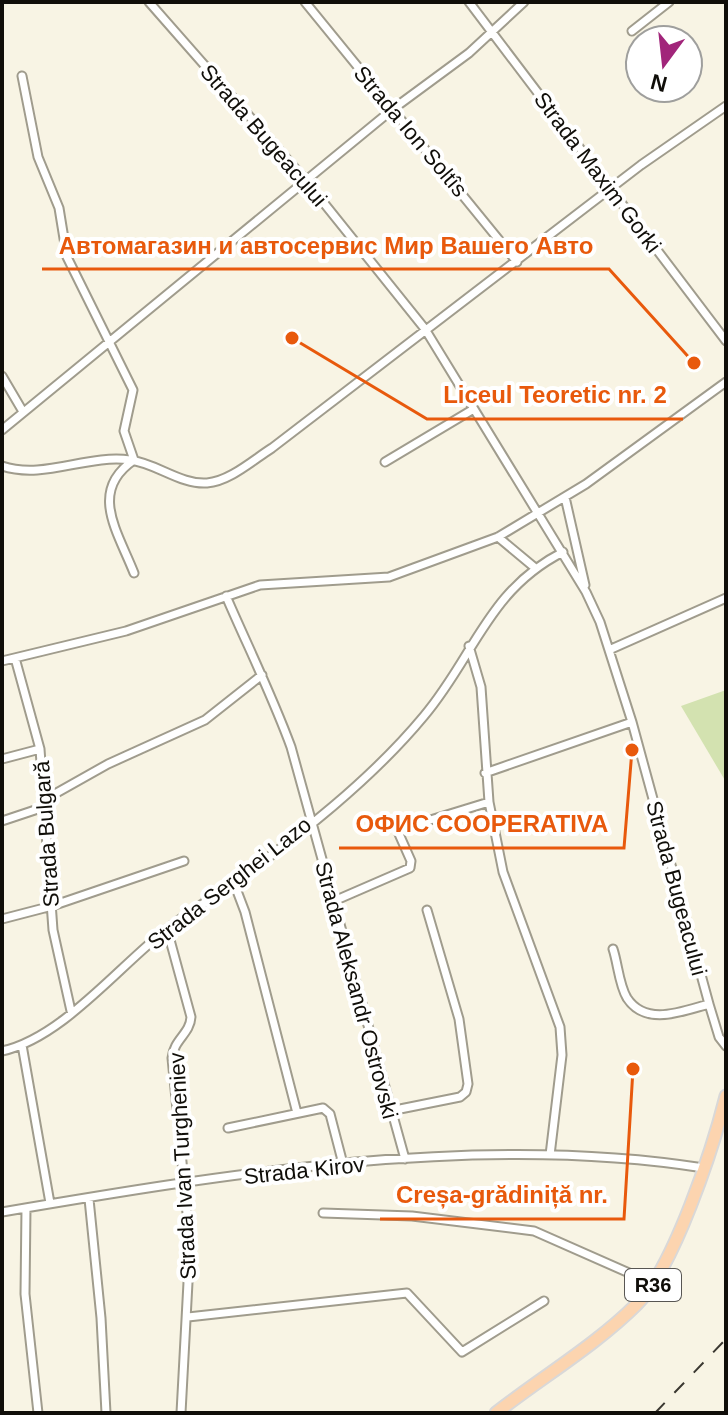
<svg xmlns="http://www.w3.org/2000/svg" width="728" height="1415" font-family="Helvetica,sans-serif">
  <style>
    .green { fill: #d3e2b0 }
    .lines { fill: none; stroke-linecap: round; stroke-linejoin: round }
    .minor-casing { stroke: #a09c8d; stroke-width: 11 }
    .primary-casing { stroke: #d9d8d8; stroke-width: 15 }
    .minor { stroke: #fff; stroke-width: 7 }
    .primary { stroke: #fcd4af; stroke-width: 11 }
    .rail { stroke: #3b3831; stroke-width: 2; stroke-dasharray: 14 14; stroke-linecap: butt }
    .labels { text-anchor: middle; stroke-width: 8; stroke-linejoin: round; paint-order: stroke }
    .shield { fill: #fff; stroke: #585653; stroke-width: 2 }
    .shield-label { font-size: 20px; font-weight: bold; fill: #100e09 }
    .street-label { font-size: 22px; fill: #100e09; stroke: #fff }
    .leader { fill: none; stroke: #e8590c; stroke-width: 3 }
    .callout-dot { fill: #e8590c; stroke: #fff; stroke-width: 3 }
    .callout-label { font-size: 24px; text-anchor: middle; font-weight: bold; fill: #e8590c; stroke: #fff; stroke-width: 8; stroke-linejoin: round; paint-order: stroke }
  </style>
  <rect width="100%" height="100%" fill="#f8f4e4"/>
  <path class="green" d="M726,690V782L681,706Z"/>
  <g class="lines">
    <defs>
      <path id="minor" d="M149,2L307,182L425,329L586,592L600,622L632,722L709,1004L719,1037L726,1046
        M305,2L517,262
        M469,2L726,341
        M632,31L669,2
        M22,76L38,157L59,208L67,257L133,390L124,431L134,460C88,491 118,532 134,573
        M2,376L22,410
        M2,430L393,109L469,53L524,2
        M385,462L472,410
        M2,466C44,480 87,454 130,460C156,463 181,485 207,483C230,481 253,460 272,448L641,165L726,106
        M565,497L585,585
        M498,537L534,567
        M226,596C248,647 272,695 291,747L405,1159
        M469,646L481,687L489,802L503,872L560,1027L562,1055L550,1155
        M609,650L726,598
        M15,658L40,749L53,930L71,1011
        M2,661L126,631L260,585L389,577L498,537L586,484L726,382
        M2,759L40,749
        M485,773L632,722
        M44,800L108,764L205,720L262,675
        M2,821L44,807
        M234,883L245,912L297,1113
        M334,901L410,868L411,861L399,834L401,829L489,802
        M2,919L52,906L184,861
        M167,929L191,1017C190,1034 174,1039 172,1058L190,1245L181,1413
        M613,949C618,964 619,985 627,998C646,1027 683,1011 709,1004
        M22,1045L50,1203
        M2,1051C62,1038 119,966 167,929C187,913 211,899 232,884C299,836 371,780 424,716C474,657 488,590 563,552
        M390,1111L460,1097L466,1092L468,1084L459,1019L427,910
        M228,1128L323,1108L330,1114L343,1164
        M89,1199L101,1318L106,1413
        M26,1208L25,1294L38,1413
        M2,1212C225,1174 480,1132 704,1168
        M323,1213L412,1216L534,1231L654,1284
        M188,1317L407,1293L462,1352L544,1301"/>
      <path id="primary" d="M496,1413C542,1377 596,1345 637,1304C674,1267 713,1148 726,1096"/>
    </defs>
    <use href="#minor" class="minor-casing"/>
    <use href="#primary" class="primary-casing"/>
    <use href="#minor" class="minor"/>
    <use href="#primary" class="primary"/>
    <path class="rail" d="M655,1413L726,1339"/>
  </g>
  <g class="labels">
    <rect class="shield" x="625" y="1269" width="56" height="32" rx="6"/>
    <g class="shield-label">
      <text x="653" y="1292">R36</text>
    </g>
    <g class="street-label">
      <text transform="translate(411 131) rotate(50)" y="8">Strada Ion Soltîs</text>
      <text transform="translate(264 135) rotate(49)" y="8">Strada Bugeacului</text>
      <text transform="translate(598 172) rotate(53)" y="8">Strada Maxim Gorki</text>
      <text transform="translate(46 834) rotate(-94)" y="8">Strada Bulgară</text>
      <text transform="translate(229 883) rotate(-38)" y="8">Strada Serghei Lazo</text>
      <text transform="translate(677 888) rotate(75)" y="8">Strada Bugeacului</text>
      <text transform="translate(357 990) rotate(75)" y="8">Strada Aleksandr Ostrovski</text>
      <text transform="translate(182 1166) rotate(-93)" y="8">Strada Ivan Turgheniev</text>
      <text transform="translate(304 1170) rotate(-6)" y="8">Strada Kirov</text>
    </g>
  </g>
  <path class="leader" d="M694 363L609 269H42M292 338L427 419H683M632 750L624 848H339M633 1069L624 1219H380"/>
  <g class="callout-dot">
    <circle cx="694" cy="363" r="8"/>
    <circle cx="292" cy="338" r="8"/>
    <circle cx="632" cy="750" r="8"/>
    <circle cx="633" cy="1069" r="8"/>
  </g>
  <g class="callout-label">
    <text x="326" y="254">Автомагазин и автосервис Мир Вашего Авто</text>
    <text x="555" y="403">Liceul Teoretic nr. 2</text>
    <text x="482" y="832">ОФИС COOPERATIVA</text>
    <text x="502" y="1203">Creșa-grădiniță nr.</text>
  </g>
  <rect width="728" height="1415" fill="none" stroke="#100e09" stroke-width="8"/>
  <g transform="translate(664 64) rotate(195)"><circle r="38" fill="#ffffff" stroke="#9f9f9d" stroke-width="2"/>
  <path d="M0-6L14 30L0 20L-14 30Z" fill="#a1257a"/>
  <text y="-12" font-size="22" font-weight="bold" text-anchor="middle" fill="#100e09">N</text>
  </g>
</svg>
